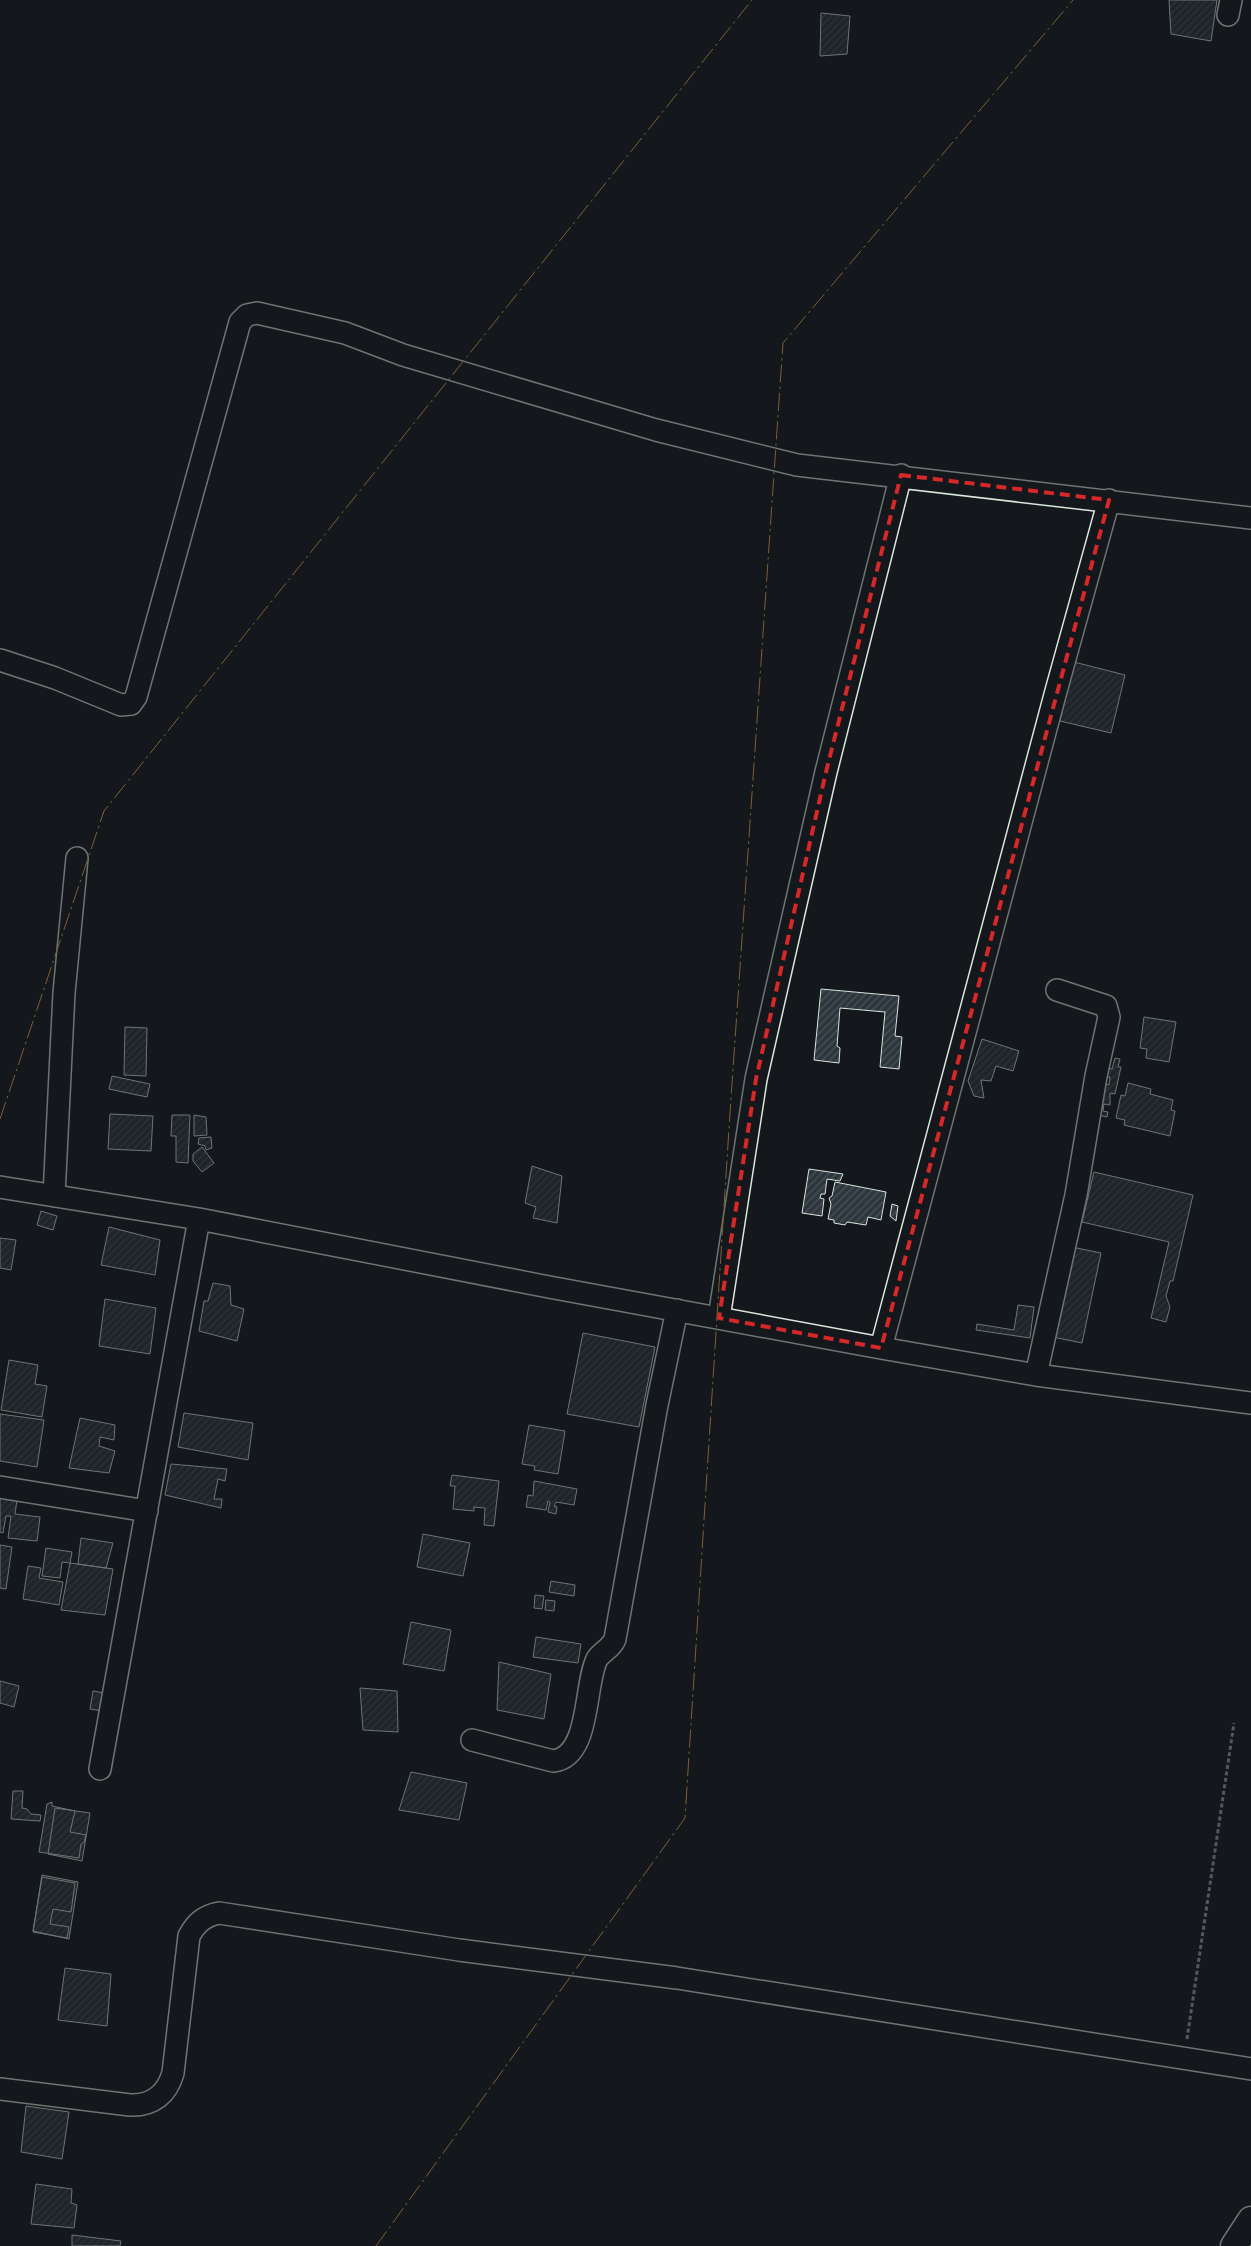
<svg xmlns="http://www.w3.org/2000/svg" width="1251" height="2246" font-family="'Libre Baskerville',serif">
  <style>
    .building { fill: url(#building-hatch); stroke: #d8e6dc }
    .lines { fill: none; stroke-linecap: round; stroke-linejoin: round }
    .minor-casing { stroke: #d8e6dc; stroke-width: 24 }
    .major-casing { stroke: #d8e6dc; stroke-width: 29 }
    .path { stroke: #9da8a2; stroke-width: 3; stroke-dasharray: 4 2.5; stroke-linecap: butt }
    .minor { stroke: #14181c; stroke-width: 21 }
    .major { stroke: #14181c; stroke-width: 26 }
    .power { stroke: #ffb74d; stroke-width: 1; stroke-dasharray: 18 4 2.5 4; stroke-linecap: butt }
    .marked { fill: none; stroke: #d62828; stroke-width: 4; stroke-dasharray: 10 6; stroke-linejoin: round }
  </style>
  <defs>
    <pattern id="building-hatch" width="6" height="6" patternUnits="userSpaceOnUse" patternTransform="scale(1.25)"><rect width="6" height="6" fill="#2c363c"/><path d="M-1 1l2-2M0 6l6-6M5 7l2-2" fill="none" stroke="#4a5358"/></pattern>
  </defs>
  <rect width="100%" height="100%" fill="#14181c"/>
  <path class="building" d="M1169,0H1217L1211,41L1171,34Z
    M821,13L850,16L847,54L820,56Z
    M1074,662L1125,675L1111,733L1060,721Z
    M821,989L899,996L895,1036L902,1037L899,1069L880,1067L885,1012L840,1008L837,1046L840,1048L839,1063L814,1060Z
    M1144,1017L1176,1022L1169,1062L1146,1058L1147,1049L1140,1048Z
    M125,1027L147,1028L146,1076L124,1075Z
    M982,1039L1019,1051L1013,1071L996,1066L991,1081L981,1080L984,1098L974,1096L968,1081Z
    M1115,1058L1120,1059L1118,1067H1121L1115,1094L1110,1093V1105L1104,1104L1103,1111L1108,1112L1107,1117L1097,1115L1104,1083L1109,1085L1110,1077H1107L1109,1068L1112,1069Z
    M112,1076L150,1084L147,1097L109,1089Z
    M1128,1083L1151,1089L1150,1094L1173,1100L1171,1110L1175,1111L1170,1136L1124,1125L1125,1120L1116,1118L1121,1095L1125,1096Z
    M110,1114L153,1116L151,1151L108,1149Z
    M172,1115H190L188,1163L176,1162V1136H171Z
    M194,1115L206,1117L207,1135L194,1136Z
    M211,1137L212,1148L206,1150L205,1146L198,1144L199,1138Z
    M202,1147L214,1163L202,1172L193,1161V1154Z
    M532,1166L562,1176L557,1223L533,1218L536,1207L525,1203Z
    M809,1169L843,1174L840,1181L827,1179L825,1194H821L820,1198L824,1199L822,1216L802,1213Z
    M1094,1172L1193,1195L1173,1281H1170L1166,1296L1170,1307L1166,1322L1151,1318L1169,1242L1082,1222Z
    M835,1182L886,1192L881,1220L868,1217L866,1225L847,1222L845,1225L834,1223V1220L828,1219L831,1204L829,1198L832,1196Z
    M892,1204L898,1206L896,1221L890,1216Z
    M41,1211L57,1216L53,1230L37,1225Z
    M109,1227L160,1240L155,1275L101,1265Z
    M0,1238L16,1240L11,1270L0,1268Z
    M1067,1246L1101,1253L1082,1343L1048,1336Z
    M213,1283L230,1286L231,1305L244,1309L237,1341L199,1331L204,1301H208Z
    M105,1299L156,1308L150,1354L99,1346Z
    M1018,1305L1034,1307L1030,1338L976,1330L977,1324L1014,1330Z
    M583,1333L655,1347L639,1427L567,1414Z
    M9,1360L38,1365L35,1384L47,1386L42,1417L1,1410Z
    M184,1413L253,1423L248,1460L178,1447Z
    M0,1414L44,1420L37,1467L0,1461Z
    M80,1418L115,1425L114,1440L100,1437L99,1446L115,1451L109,1473L69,1468Z
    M529,1425L565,1431L558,1474L534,1470L535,1466L522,1464Z
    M171,1464L227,1469L225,1481L218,1479L214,1499H222L221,1508L165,1495Z
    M452,1475L499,1481L494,1526L484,1525L485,1508L474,1507V1511L453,1509L455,1486H450Z
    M534,1481L577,1489L574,1505L556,1502L554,1506L557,1507L556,1514L548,1512L550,1502L548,1501L546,1510L526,1507L528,1495L533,1496Z
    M0,1491L18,1493L15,1514L40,1517L37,1541L8,1538L11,1516H6L3,1533L0,1532Z
    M423,1534L470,1543L463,1576L417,1567Z
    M81,1538L113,1543L106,1568L78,1564Z
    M0,1545L12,1547L6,1589L0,1588Z
    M46,1548L72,1552L70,1563L62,1562L60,1578L42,1576Z
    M70,1563L113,1569L105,1615L61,1610Z
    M28,1566L41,1568L39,1578L63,1582L59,1605L23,1599Z
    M551,1581L575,1585L574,1596L549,1592Z
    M535,1595L544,1596L542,1609L534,1608Z
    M546,1600L555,1601L554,1611L545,1610Z
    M411,1622L451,1630L444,1671L403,1664Z
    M536,1637L581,1644L578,1663L533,1657Z
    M499,1662L551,1674L544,1719L497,1710Z
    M0,1681L19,1686L14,1707L0,1703Z
    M360,1688L397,1691L398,1732L363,1730Z
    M93,1691L105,1693L102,1711L90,1709Z
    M411,1772L467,1783L459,1820L399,1810Z
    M13,1791H23L22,1808L27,1809L31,1814L41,1815L40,1821L11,1819Z
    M52,1802V1806L75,1811L70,1832L86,1835L84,1842L81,1844L79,1858L39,1852L47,1804Z
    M55,1808L90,1813L82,1861L48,1854Z
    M42,1875L78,1882L69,1939L33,1931Z
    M42,1877L75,1883L71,1912L53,1909L50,1924L69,1927L67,1938L33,1932Z
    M65,1968L111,1974L107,2026L58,2020Z
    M26,2106L69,2112L62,2159L21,2152Z
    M36,2184L72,2189L71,2203L77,2205L74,2228L31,2224Z
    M72,2235L121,2241L120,2246H72Z"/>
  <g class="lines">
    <defs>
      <path id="minor" d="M1228,15L1231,0
        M0,660L55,678L121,705L131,704L136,697L240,322L247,315L257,313L345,333L403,355L656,430L797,465L1251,518
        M0,1187L199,1219L549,1287L881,1348L1036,1375L1251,1403
        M54,1196L64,993L77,858
        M719,1318L756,1079L826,772L901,475
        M881,1348L1056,691L1109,500
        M1036,1375L1076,1195L1096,1076L1109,1017L1106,1006L1057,990
        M0,1487L147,1511
        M472,1740L553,1761C591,1757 584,1684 597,1659C602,1651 611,1649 615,1639L657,1405L677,1310
        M100,1769L199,1219
        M0,2089L130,2105C153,2106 167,2094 173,2073L189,1936C196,1923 204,1916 219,1913L459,1950L677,1978L1251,2069"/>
      <path id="major" d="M1234,2246L1251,2220"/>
    </defs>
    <use href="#minor" class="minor-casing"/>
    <use href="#major" class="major-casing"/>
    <path class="path" d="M1187,2039L1234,1723"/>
    <use href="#minor" class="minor"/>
    <use href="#major" class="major"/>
    <path class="power" d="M0,1119L104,811L752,0
      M376,2246L685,1818L730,1113L783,343L1073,0"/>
  </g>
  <path d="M0 0H1251V2246H0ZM901,475L1109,500L881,1348L719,1318L756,1079L826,772Z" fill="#14181c" fill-opacity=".55" fill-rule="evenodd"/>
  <path class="marked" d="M901,475L1109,500L881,1348L719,1318L756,1079L826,772Z"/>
</svg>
